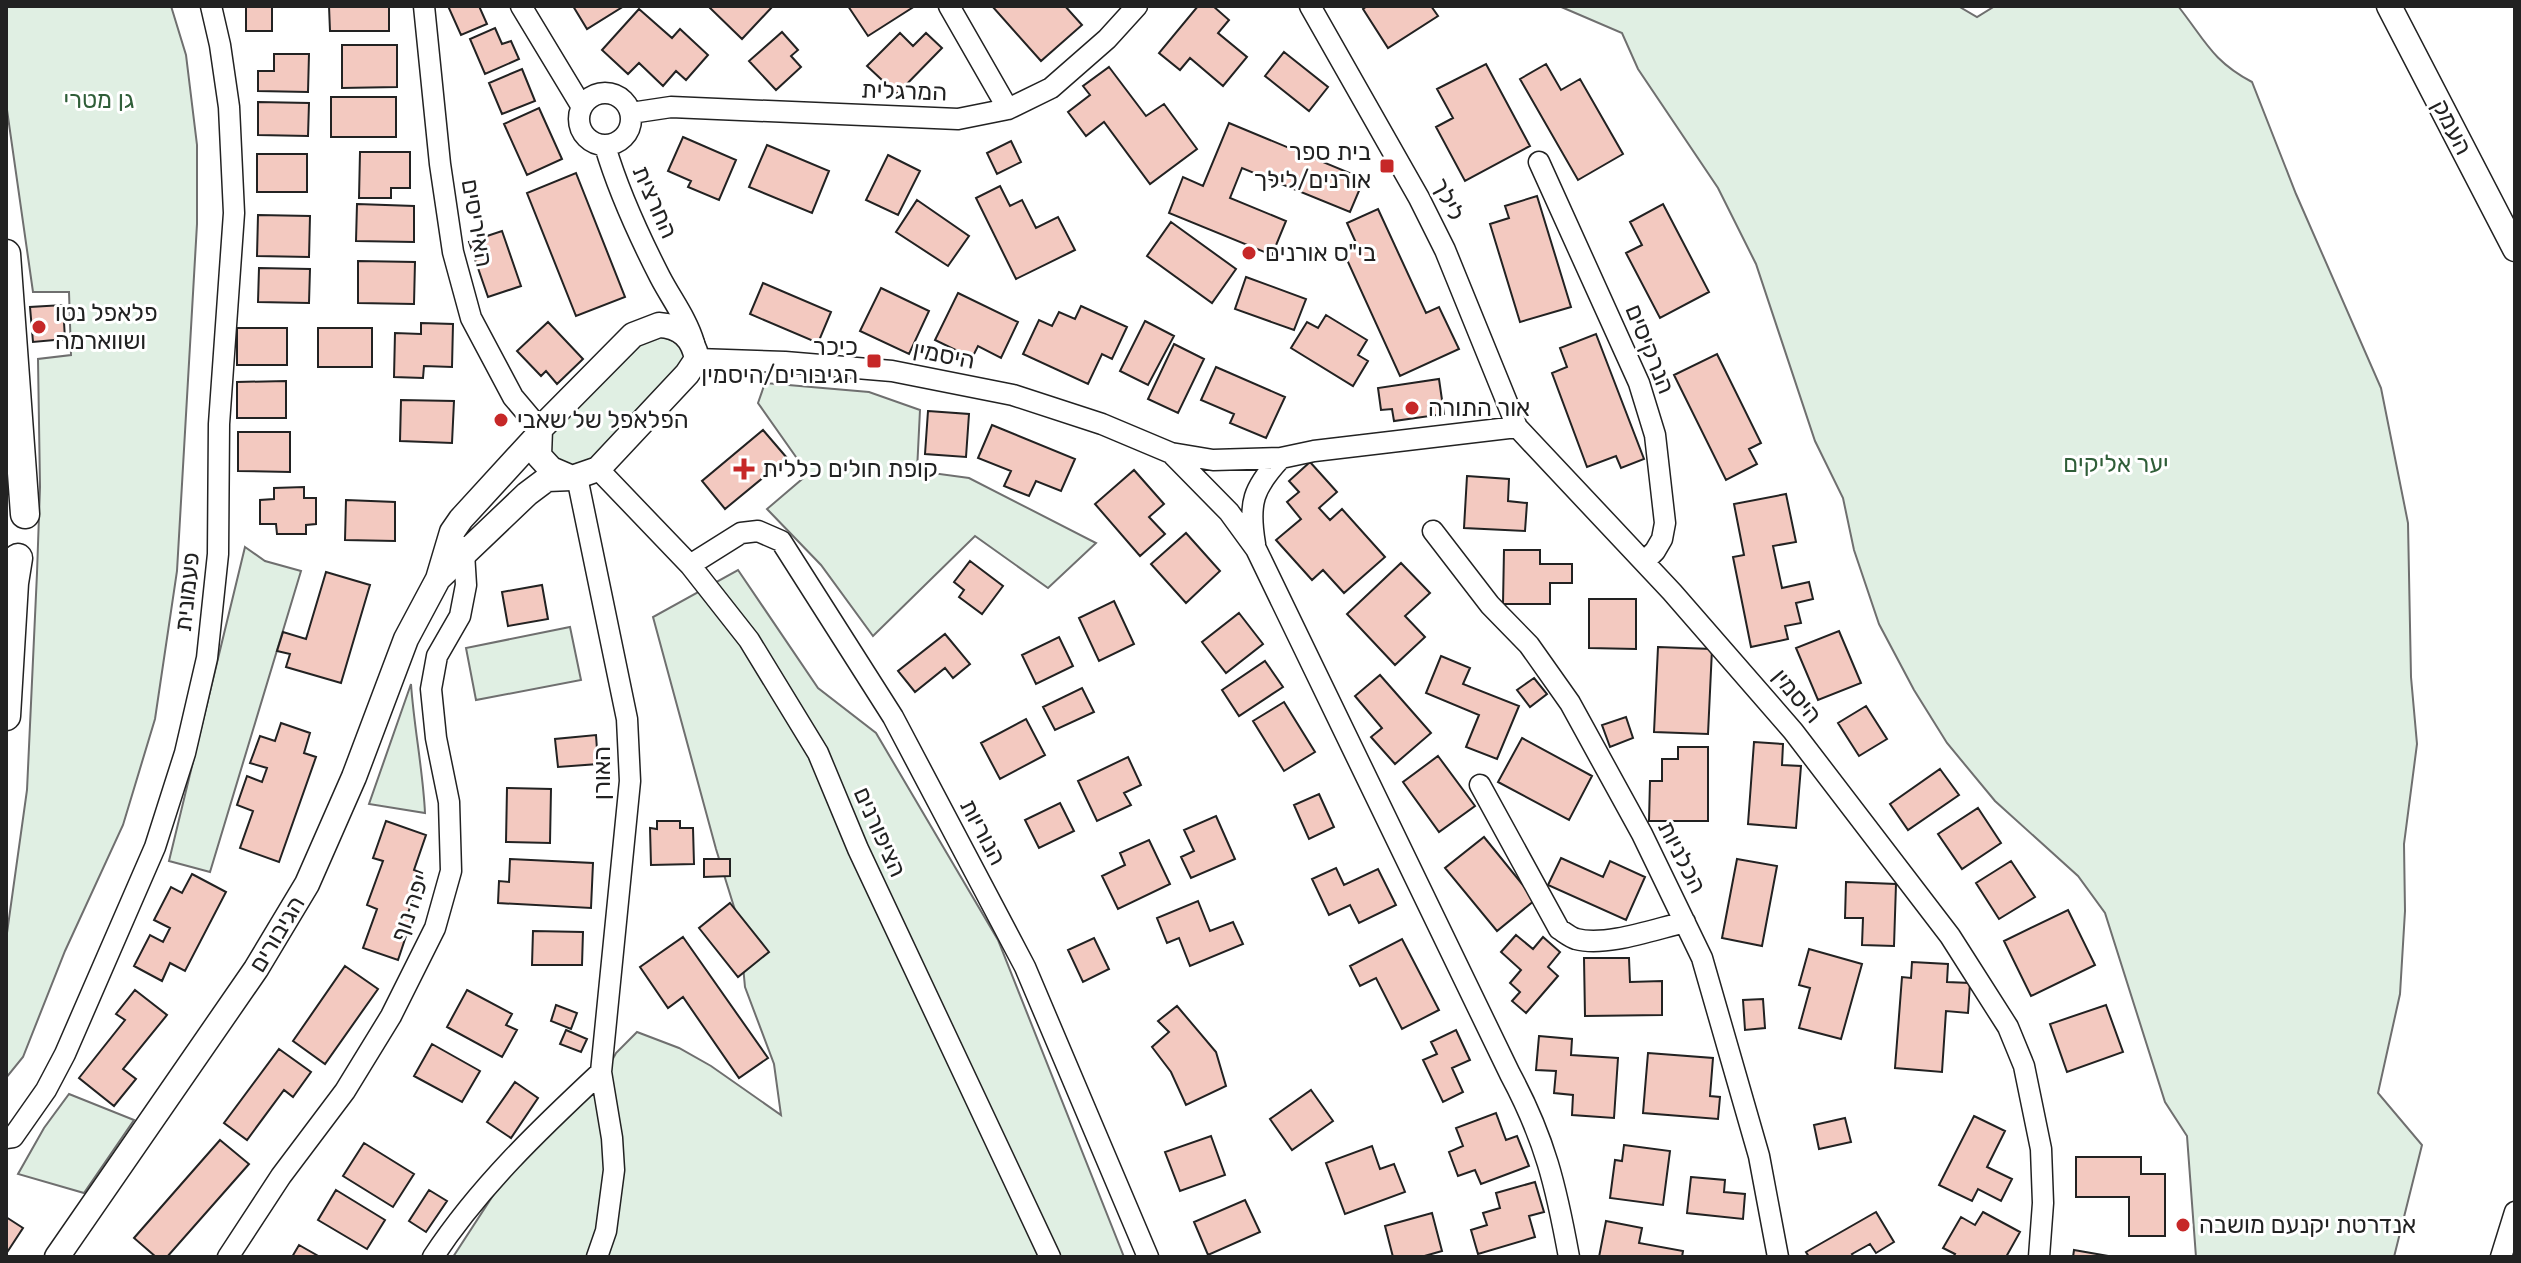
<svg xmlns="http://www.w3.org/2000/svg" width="2521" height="1263" font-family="Rubik,'Noto Sans Hebrew',sans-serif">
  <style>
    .green { fill: #e0efe3; stroke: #6f6f6f; stroke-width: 2 }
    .building { fill: #f3c9c0; stroke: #222; stroke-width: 2 }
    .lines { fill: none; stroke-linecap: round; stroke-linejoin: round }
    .minor-casing { stroke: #222; stroke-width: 23 }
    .tertiary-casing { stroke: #222; stroke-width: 27 }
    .secondary-casing { stroke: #222; stroke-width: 31 }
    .minor { stroke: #fff; stroke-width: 20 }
    .tertiary { stroke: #fff; stroke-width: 24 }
    .secondary { stroke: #fff; stroke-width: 28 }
    .poi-dot { fill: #c62828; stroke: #fff; stroke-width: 3 }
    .labels { text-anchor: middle; stroke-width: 6; stroke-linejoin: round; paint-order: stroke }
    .street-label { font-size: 24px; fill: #222; stroke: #fff }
    .park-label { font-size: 24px; fill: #2f5e38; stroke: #fff }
    .poi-label { font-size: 24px; fill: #222; stroke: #fff; text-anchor: start }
  </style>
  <rect width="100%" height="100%" fill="#fff"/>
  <path class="green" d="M6,6H171L186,55L197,145V224L177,571L155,719L123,825L65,951L23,1057L6,1078V940L27,790L37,573L40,487L38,359L71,355L69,292H33L6,103Z
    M1559,6H1958L1977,17L1995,6H2178C2205,40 2212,61 2252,82L2296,194L2381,388L2408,523L2411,677L2417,744L2404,844L2405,911L2400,994L2378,1093L2422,1145L2394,1257H2196L2187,1136L2165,1102L2105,913L2078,876L1995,801L1947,743L1914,690L1879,624L1854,550L1843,498L1815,441L1756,264L1718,188L1638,69L1622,33Z
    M659,336C672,340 682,342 685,357L678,367L592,459L569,466L551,455L550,435L639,344Z
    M765,383L869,392L920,410L917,471L969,478L1096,543L1048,588L975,536L873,636L821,565L767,509L808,474L758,403Z
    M245,547L265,561L301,571L210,872L169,861Z
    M738,570L818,688L876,733L998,940L1124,1257H453L531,1137L602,1079L616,1053L637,1032L679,1048L711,1066L781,1115L774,1064L745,987L739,923L716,849L653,617Z
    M570,627L581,680L476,700L466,648Z
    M411,684C414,728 423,770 425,813L369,804Z
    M69,1094L134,1120L84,1193L18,1174L44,1128Z"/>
  <path class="building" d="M246,6H272V31H246Z
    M329,6H389V31H330Z
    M448,6H479L487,24L461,35Z
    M573,6H624L587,29Z
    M708,6H773L742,39Z
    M848,6H915L868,36Z
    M992,6H1065L1082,25L1041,61Z
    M1198,6H1213L1229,20L1218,33L1247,57L1223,86L1190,58L1180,70L1159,53Z
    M1367,6H1431L1438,16L1388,48L1363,9Z
    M639,9L672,38L680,29L708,55L686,80L676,71L663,86L639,63L628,74L602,50Z
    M495,28L502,44L511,41L519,59L485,74L470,39Z
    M782,32L798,50L791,56L801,67L776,90L749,61Z
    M900,33L913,46L926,33L942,48L897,94L867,66Z
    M342,45H397V87L342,88Z
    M1284,52L1328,87L1309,111L1265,76Z
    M274,54H309L308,92L258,91V71H274Z
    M1486,64L1530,146L1465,181L1436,127L1453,118L1437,89Z
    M1546,64L1561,90L1580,79L1623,154L1578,180L1520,79Z
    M1109,67L1146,116L1164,104L1197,149L1150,184L1104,122L1086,136L1068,112L1090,95L1083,86Z
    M522,69L535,101L502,114L489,83Z
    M331,97H396V137H331Z
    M258,102L309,103L308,136L258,135Z
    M539,108L562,159L527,175L504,124Z
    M1229,123L1364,179L1350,212L1242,168L1230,198L1286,221L1272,255L1169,213L1183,177L1203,186Z
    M683,137L736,160L719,200L688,187L691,181L668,171Z
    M1011,141L1021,162L997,174L987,153Z
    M767,145L829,171L812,213L749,187Z
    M360,152H410V188H391V198H359Z
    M257,154H307V192H257Z
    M888,155L920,171L898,215L866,200Z
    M576,173L625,297L576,316L527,193Z
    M1000,186L1010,206L1022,200L1036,228L1058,217L1075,250L1016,279L976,198Z
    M1537,196L1571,307L1520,322L1490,224L1509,218L1505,206Z
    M917,200L969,236L948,266L896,232Z
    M357,204L414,206V242L356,241Z
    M1663,204L1709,292L1660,318L1626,253L1642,245L1630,222Z
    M1378,209L1426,313L1439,307L1459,349L1400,376L1343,251L1357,245L1347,223Z
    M258,215L310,216L309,257L257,256Z
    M1171,222L1236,269L1212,303L1147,256Z
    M502,231L521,286L488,297L469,242Z
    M358,261L415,262L414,304L358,303Z
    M259,268L310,269L309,303L258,302Z
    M1246,277L1306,299L1294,330L1235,309Z
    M763,283L831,312L818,343L750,314Z
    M881,288L929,311L909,354L860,331Z
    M958,293L1018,322L1001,358L978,346L972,358L935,340Z
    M63,305L65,339L33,342L30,307Z
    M1081,306L1127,327L1112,359L1102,354L1088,384L1023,354L1039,320L1052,326L1059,312L1075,319Z
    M1326,315L1367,340L1358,355L1368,361L1353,386L1291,348L1307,322L1318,328Z
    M1145,321L1174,336L1148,385L1120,371Z
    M548,322L583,359L557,384L546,371L541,376L517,351Z
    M421,323L453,324L452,367L424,366L423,378L394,377L395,333L421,334Z
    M237,328H287V365H237Z
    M318,328H372V367H318Z
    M1596,334L1644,459L1621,468L1616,456L1587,467L1552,373L1567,367L1560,348Z
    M1174,344L1204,359L1178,413L1148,399Z
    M1717,354L1761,443L1749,449L1757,464L1726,480L1674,375Z
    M1216,367L1285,397L1266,438L1230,423L1234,414L1201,400Z
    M1439,379L1444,414L1394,421L1392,409L1381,410L1378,388Z
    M286,381V418H237V382Z
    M401,400L454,401L452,443L400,441Z
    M928,411L969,414L966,457L925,454Z
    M992,425L1075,459L1061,491L1036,481L1029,496L1004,486L1011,471L978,458Z
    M763,430L787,458L725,509L702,481Z
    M238,432H290V472L238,471Z
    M1310,462L1337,492L1319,508L1330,520L1342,509L1385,557L1344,593L1323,570L1312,580L1276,540L1301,519L1287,502L1299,492L1289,481Z
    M1134,470L1164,504L1149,517L1165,534L1140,556L1095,504Z
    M1467,476L1509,479L1508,501L1527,503L1525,531L1464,528Z
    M304,487V498H316V524L306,525V534H277L276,524H260V500L274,499V488Z
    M1786,494L1796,542L1773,546L1782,588L1809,582L1813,599L1796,603L1801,623L1785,626L1788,639L1751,647L1733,557L1744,555L1734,504Z
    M346,500L395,502V541L345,540Z
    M1186,533L1220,571L1186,603L1151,564Z
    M1504,550H1540V564H1572V583H1550V604H1503Z
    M970,561L1003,586L982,614L959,597L964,590L954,582Z
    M1401,563L1430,593L1405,616L1425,637L1395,665L1347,614Z
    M326,572L370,585L341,683L286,667L290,654L277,651L283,632L306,639Z
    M542,585L548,619L508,626L502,592Z
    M1589,599H1636V649L1589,648Z
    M1114,601L1134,644L1099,661L1079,618Z
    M1239,613L1263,644L1226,673L1202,642Z
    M1839,631L1861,683L1818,700L1796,648Z
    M945,634L970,664L953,678L945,668L915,692L898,671Z
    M1059,637L1073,666L1036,684L1022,655Z
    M1658,647L1712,649L1708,734L1654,732Z
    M1441,656L1470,668L1463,684L1519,706L1497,759L1466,747L1479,715L1426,693Z
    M1265,661L1283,687L1239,716L1222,690Z
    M1380,675L1431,733L1395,764L1371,737L1382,728L1355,696Z
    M1534,678L1547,694L1530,707L1517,690Z
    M1082,688L1094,712L1055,730L1043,707Z
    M1284,702L1315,752L1284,771L1253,721Z
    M1866,706L1887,739L1859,756L1838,723Z
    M1626,717L1633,738L1610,747L1602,725Z
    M1026,719L1045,755L1000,779L981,743Z
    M281,723L310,733L304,753L316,757L279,862L240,848L253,811L237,805L247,776L262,782L267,768L250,763L260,736L275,741Z
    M596,735L598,764L558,767L555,739Z
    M1522,738L1592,776L1569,820L1498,782Z
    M1754,742L1783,744L1782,765L1801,766L1796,828L1748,824Z
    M1678,747H1708V821H1649L1650,781H1662V759H1678Z
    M1438,756L1475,806L1439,832L1403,782Z
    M1128,757L1141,785L1124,793L1131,805L1097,821L1078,781Z
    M1940,769L1959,795L1908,830L1890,804Z
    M507,788L551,789L550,843L506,842Z
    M1319,794L1334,827L1309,839L1294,805Z
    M1060,803L1074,831L1039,848L1025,820Z
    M1978,808L2001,843L1962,869L1938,834Z
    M1216,816L1235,859L1191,878L1181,857L1194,851L1184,830Z
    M386,821L426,835L414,870L422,873L407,916L412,918L398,960L363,948L377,909L367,905L383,861L373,858Z
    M657,821H680V828H693L694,864L651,865L650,828L657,829Z
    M1484,837L1535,900L1497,931L1445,868Z
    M1149,840L1170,884L1118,909L1102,876L1125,865L1120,853Z
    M1561,858L1603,877L1610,861L1645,877L1626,920L1548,885Z
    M510,859L593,863L591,908L498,903L499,881L509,882Z
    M704,859H730V876L704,877Z
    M1737,859L1777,866L1762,946L1722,938Z
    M2011,861L2035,897L1999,919L1976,883Z
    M1336,868L1344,885L1378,869L1396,905L1359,923L1350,905L1329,915L1312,879Z
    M192,874L226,892L185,971L170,963L162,981L134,966L150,935L163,942L170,928L154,920L171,887L182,893Z
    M1846,882L1896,884L1894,946L1862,945L1863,918H1845Z
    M1198,901L1210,931L1233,922L1243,944L1190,966L1179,938L1167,943L1157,918Z
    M730,903L769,952L738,977L699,928Z
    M2068,910L2095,965L2031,996L2004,941Z
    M533,931L583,932L582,965H532Z
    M1516,935L1533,949L1543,937L1560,952L1548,967L1558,976L1526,1013L1512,1001L1520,992L1510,983L1521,970L1501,952Z
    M683,937L768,1058L739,1078L683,997L668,1008L640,967Z
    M1094,938L1109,969L1083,982L1068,950Z
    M1402,939L1439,1010L1402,1029L1376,978L1360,986L1350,966Z
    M1809,949L1862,964L1841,1039L1799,1028L1810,988L1799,985Z
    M1584,958H1629L1630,982L1662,981V1015L1585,1016Z
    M1912,962L1948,964L1947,982L1970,983L1968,1013L1946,1011L1942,1072L1895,1068L1902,977L1911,978Z
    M345,966L378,989L325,1064L293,1041Z
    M135,990L167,1015L123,1069L136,1079L114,1106L79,1078L125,1020L116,1014Z
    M467,990L512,1014L506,1025L517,1030L502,1057L447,1027Z
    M1763,999L1765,1028L1745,1030L1743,1000Z
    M556,1005L577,1013L571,1029L551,1021Z
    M2106,1005L2123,1052L2067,1072L2050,1024Z
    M1177,1006L1216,1052L1226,1086L1186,1105L1171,1072L1152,1047L1169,1032L1158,1021Z
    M566,1030L587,1039L581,1052L560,1044Z
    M1456,1030L1470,1060L1452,1068L1463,1092L1443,1102L1423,1060L1437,1054L1431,1042Z
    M1539,1036L1572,1039L1571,1055L1618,1058L1614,1118L1572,1115L1573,1095L1554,1093L1556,1071L1536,1070Z
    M432,1044L480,1071L462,1102L414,1076Z
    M279,1049L311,1072L293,1097L284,1090L247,1140L224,1123Z
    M1648,1053L1713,1058L1710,1096L1720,1097L1718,1119L1643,1113Z
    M515,1082L538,1098L511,1138L487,1122Z
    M1311,1090L1333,1121L1292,1150L1270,1119Z
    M1496,1113L1506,1140L1517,1136L1529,1166L1481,1184L1475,1170L1458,1176L1449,1152L1463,1146L1456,1128Z
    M1974,1116L2005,1131L1987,1167L2012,1179L2001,1201L1978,1189L1972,1201L1939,1185Z
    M1845,1118L1851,1142L1819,1149L1814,1125Z
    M1211,1136L1225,1175L1180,1191L1165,1152Z
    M220,1140L249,1164L167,1257H156L134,1238Z
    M364,1143L414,1174L393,1207L343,1176Z
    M1624,1145L1670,1151L1663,1205L1610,1198L1615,1160L1622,1161Z
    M1372,1146L1380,1169L1394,1164L1405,1192L1345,1214L1326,1163Z
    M2076,1157H2141V1174H2165V1236H2129V1197H2076Z
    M1691,1177L1725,1180L1724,1192L1745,1194L1743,1219L1687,1213Z
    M1535,1182L1544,1212L1529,1216L1535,1237L1478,1254L1471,1230L1487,1225L1483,1213L1500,1208L1496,1193Z
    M336,1190L385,1220L367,1249L318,1220Z
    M429,1190L447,1201L426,1232L409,1221Z
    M1245,1200L1260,1232L1208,1255L1194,1222Z
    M1876,1212L1894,1242L1876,1253L1870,1244L1852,1254L1854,1257H1809L1806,1252Z
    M1983,1212L2020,1232L2006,1257H1953L1955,1254L1943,1248L1961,1217L1975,1225Z
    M1432,1213L1442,1251L1421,1257H1393L1385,1226Z
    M6,1217L23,1228L6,1254Z
    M1606,1221L1642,1228L1639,1243L1683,1251L1682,1257H1599Z
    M299,1245L320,1257H292Z
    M2074,1250L2114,1257H2073Z"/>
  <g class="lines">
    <defs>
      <path id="minor" d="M424,6L440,164L453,252L471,318L513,397L540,429
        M521,6L582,107
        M949,6L1008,109
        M1310,6L1419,198L1445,250L1517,427L1672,592L1793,731L1950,936L2008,1027L2024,1066L2041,1149L2043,1203L2039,1257
        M579 119a26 26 0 1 1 52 0a26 26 0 1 1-52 0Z
        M631,113L671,107L958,119L1008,109L1051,88L1107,39L1137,6
        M605,146C618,190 639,236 660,277C672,300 687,319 694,343
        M1539,162L1639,383L1655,435L1665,523L1662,539L1655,551L1644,562
        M697,359L785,362L892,371L1013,395L1102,424L1171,453L1213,460L1281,458L1314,451L1517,427
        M1171,453L1229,512L1256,549L1510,1074C1545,1139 1556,1186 1569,1257
        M598,469L690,565L749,640L818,753L858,849L1050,1257
        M577,477L627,719L630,781L601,1072L612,1138L614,1170L606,1231L597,1257
        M1433,531L1490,605L1529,645L1570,703L1642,834L1702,958L1759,1156L1778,1257
        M1255,544C1248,503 1253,488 1281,458
        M690,565L741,533L758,531L781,541L893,717L1025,967L1148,1257
        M1480,785L1559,929C1564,932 1570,937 1576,939C1606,947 1655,929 1685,922
        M6,1138L13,1137L46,1090L65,1054L155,847L185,753L207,658L218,554L219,424L234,213L229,107L220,45L211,6
        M228,1257L281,1176L345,1091L391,1016L435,928L451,871L449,802L436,738L431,689L437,656L460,616L466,585L464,553L460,546
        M433,1257C479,1187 540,1129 601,1072
        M2501,1257L2515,1212"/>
      <path id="tertiary" d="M2389,6L2515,249
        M659,325C681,326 693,338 697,359L687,374L598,469L572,478L551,469L539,456L540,429L633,335Z
        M440,577L527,494L547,479L572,478
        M57,1257L256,969L307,884L354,777L406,639L438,579L452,532L461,519L538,435"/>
      <path id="secondary" d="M6,254L25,514
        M6,716L14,583L18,558"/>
    </defs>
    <use href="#minor" class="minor-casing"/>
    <use href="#tertiary" class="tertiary-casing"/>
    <use href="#secondary" class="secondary-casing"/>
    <use href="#minor" class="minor"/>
    <use href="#tertiary" class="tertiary"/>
    <use href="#secondary" class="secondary"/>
  </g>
  <g class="poi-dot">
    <rect x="1379" y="158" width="16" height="16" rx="4"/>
    <circle cx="1249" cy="253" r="8"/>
    <circle cx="39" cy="327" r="8"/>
    <rect x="866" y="353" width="16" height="16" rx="4"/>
    <circle cx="1412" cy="408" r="8"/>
    <circle cx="501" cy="420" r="8"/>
    <path d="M740 457h8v8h8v8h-8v8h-8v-8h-8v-8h8z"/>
    <circle cx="2183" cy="1225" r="8"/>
  </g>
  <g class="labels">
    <g class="street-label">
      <text transform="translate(904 91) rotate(2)" y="8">המרגלית</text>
      <text transform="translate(2452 127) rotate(63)" y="8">העמק</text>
      <text transform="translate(1448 199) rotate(63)" y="8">לילך</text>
      <text transform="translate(655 202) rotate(66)" y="8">החרצית</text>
      <text transform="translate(477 223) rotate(80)" y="8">האיריסים</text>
      <text transform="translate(1650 349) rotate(68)" y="8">הנרקיסים</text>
      <text transform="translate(944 355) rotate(11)" y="8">היסמין</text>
      <text transform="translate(187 592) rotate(-84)" y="8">פעמונית</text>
      <text transform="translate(1797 696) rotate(50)" y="8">היסמין</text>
      <text transform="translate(602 773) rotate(-90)" y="8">האורן</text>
      <text transform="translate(880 832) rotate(66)" y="8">הציפורנים</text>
      <text transform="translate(983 832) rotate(62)" y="8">הנוריות</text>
      <text transform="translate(1682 857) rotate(63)" y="8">הכלניות</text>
      <text transform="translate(410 908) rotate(-70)" y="8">יפה נוף</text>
      <text transform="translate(277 934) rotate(-59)" y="8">הגיבורים</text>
    </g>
    <g class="park-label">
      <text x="99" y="108">גן מטרי</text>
      <text x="2116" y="472">יער אליקים</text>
    </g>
    <g class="poi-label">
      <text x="1371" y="160" text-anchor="end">בית ספר<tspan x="1371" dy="28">אורנים/לילך</tspan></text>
      <text x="1265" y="261">בי"ס אורנים</text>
      <text x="55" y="321">פלאפל נטו<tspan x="55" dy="28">ושווארמה</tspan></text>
      <text x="858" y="355" text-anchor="end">כיכר<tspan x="858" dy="28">הגיבורים/היסמין</tspan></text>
      <text x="1428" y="416">אור התורה</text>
      <text x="517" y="428">הפלאפל של שאבי</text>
      <text x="762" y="477">קופת חולים כללית</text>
      <text x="2199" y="1233">אנדרטת יקנעם מושבה</text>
    </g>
  </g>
  <rect width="2521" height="1263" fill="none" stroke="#222222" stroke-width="16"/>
</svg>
